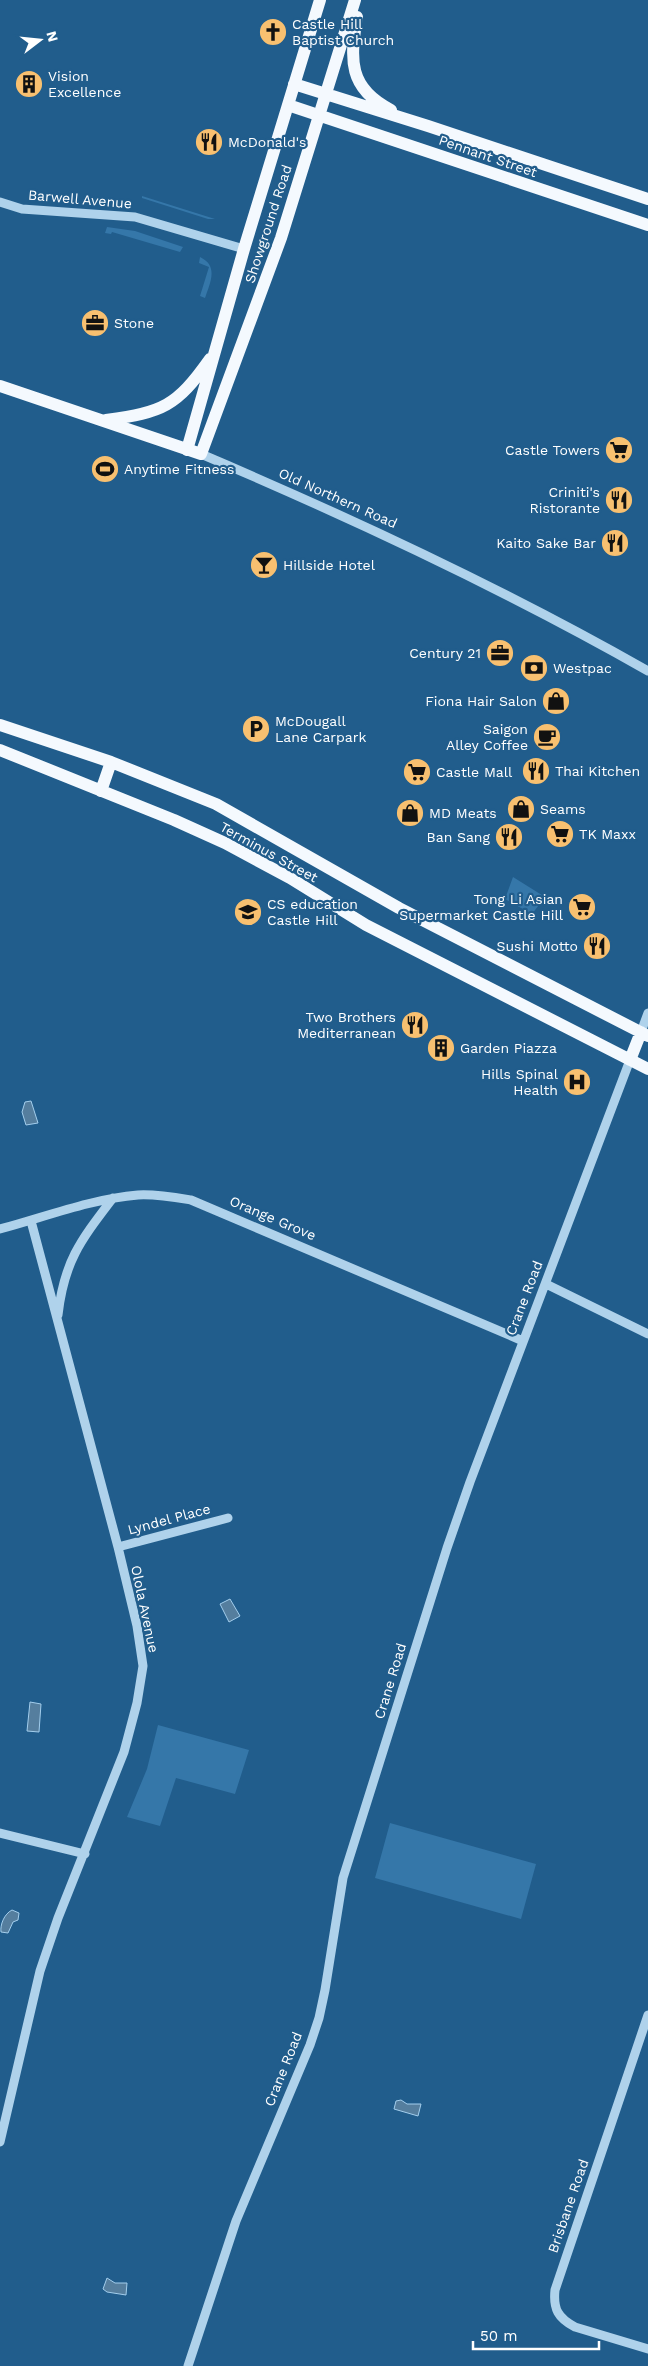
<svg xmlns="http://www.w3.org/2000/svg" width="648" height="2366" font-family="'Work Sans',sans-serif">
  <style>
    .green { fill: #3577a9 }
    .water { fill: #557e9e; stroke: #a3ceed }
    .lines { fill: none; stroke-linecap: round; stroke-linejoin: round }
    .minor { stroke: #afd2eb; stroke-width: 9 }
    .major { stroke: #f4f9fe; stroke-width: 12 }
    .labels { text-anchor: middle; stroke-width: 4.5; stroke-linejoin: round; paint-order: stroke }
    .poi-label { font-size: 14px; fill: #fff; stroke: #215d8c; text-anchor: start }
    .street-label { font-size: 14px; fill: #fff; stroke: #215d8c }
  </style>
  <rect width="100%" height="100%" fill="#215d8c"/>
  <path class="green" d="M142,196L215,219H208L142,198Z
    M107,227L135,231L183,247L180,252L112,232L111,234L105,233Z
    M200,257C219,266 210,283 205,298L200,296L209,267L199,263Z
    M513,877L545,897L532,914L505,899Z
    M158,1725L249,1750L235,1794L176,1778L160,1826L127,1817L147,1769Z
    M390,1823L536,1864L521,1919L375,1878Z"/>
  <path class="water" d="M31,1101L38,1123L26,1125L22,1112L25,1102Z
    M230,1599L240,1616L229,1622L220,1604Z
    M30,1702L41,1704L39,1732L27,1731Z
    M12,1910L19,1913L18,1920L13,1922L8,1933L1,1932C0,1925 4,1914 12,1910Z
    M401,2100L407,2104H421L418,2116L394,2109L396,2101Z
    M107,2278L115,2283H127L126,2295L107,2292L103,2289Z"/>
  <g class="lines">
    <path class="minor" d="M0,202L22,209L135,217L244,249
      M201,454C354,519 504,589 648,671
      M641,1032L648,1013
      M0,1229C45,1217 91,1199 138,1195C156,1194 173,1197 191,1200L523,1341
      M546,1284L648,1334
      M58,1315C64,1261 81,1240 113,1198
      M118,1547L228,1518
      M0,1833L85,1854
      M648,2015L555,2290C553,2309 558,2318 575,2327L648,2349
      M0,2142L40,1971L58,1918L124,1752L137,1703L143,1666L137,1626L118,1547L31,1221
      M188,2366L236,2221L310,2045L319,2018L325,1990L343,1878L447,1548L470,1482L630,1060"/>
    <path class="major" d="M357,17C350,60 348,88 391,110
      M294,84L428,126L648,199
      M288,105L648,225
      M0,386L201,454L281,238L355,0
      M106,420C163,412 176,407 210,359
      M187,450L244,249L320,0
      M0,725L111,762L216,804L399,908L648,1036
      M0,750L174,820L225,843L290,878L366,925L648,1069
      M101,791L111,762
      M630,1060L641,1032"/>
  </g>
  <defs>
    <symbol id="church-disc" viewBox="-11 -11 22 22"><circle r="9.5" fill="#f8c070" stroke="#215d8c"/><path d="M-1.2-6h2.4v3.5h3.3v2.4h-3.3V6h-2.4V-.1h-3.3v-2.4h3.3Z" fill="#111"/></symbol>
    <symbol id="building-disc" viewBox="-11 -11 22 22"><circle r="9.5" fill="#f8c070" stroke="#215d8c"/><path d="M-4-6H4V6H1V3H-1V6H-4ZM-2.5-4.3h1.7v1.8h-1.7ZM.8-4.3h1.7v1.8H.8ZM-2.5-1h1.7V.8h-1.7ZM.8-1h1.7V.8H.8Z" fill="#111"/></symbol>
    <symbol id="restaurant-disc" viewBox="-11 -11 22 22"><circle r="9.5" fill="#f8c070" stroke="#215d8c"/><path d="M-5-6h1v4h1v-4h1v4h1v-4h1v5L-1.5 .5V6h-2V.5L-5-1ZM5-6V6H3V1.5H1.5Q1.5-4 5-6Z" fill="#111"/></symbol>
    <symbol id="office-disc" viewBox="-11 -11 22 22"><circle r="9.5" fill="#f8c070" stroke="#215d8c"/><path d="M-6-3h4V-5.5h4V-3h4V5H-6ZM-1-4.5V-3h2v-1.5ZM-6 0V1H6V0Z" fill="#111"/></symbol>
    <symbol id="supermarket-disc" viewBox="-11 -11 22 22"><circle r="9.5" fill="#f8c070" stroke="#215d8c"/><path d="M-6-5.5h2.5l.6 2H6L4.5 2H-2.5L-4.4-4H-6ZM-1.5 3.2a1.3 1.3 0 1 0 .1 0ZM3 3.2a1.3 1.3 0 1 0 .1 0Z" fill="#111"/></symbol>
    <symbol id="stadium-disc" viewBox="-11 -11 22 22"><circle r="9.5" fill="#f8c070" stroke="#215d8c"/><path d="M0-5a6.5 5 0 1 0 0 10a6.5 5 0 1 0 0-10ZM-3.5-1.8h7v3.6h-7Z" fill="#111"/></symbol>
    <symbol id="bar-disc" viewBox="-11 -11 22 22"><circle r="9.5" fill="#f8c070" stroke="#215d8c"/><path d="M-6-5H6L.8 .8V4.5H3.5V6h-7V4.5H-.8V.8Z" fill="#111"/></symbol>
    <symbol id="bank-disc" viewBox="-11 -11 22 22"><circle r="9.5" fill="#f8c070" stroke="#215d8c"/><path d="M-6-4H6V4H-6ZM0-2.3a2.3 2.3 0 1 0 0 4.6a2.3 2.3 0 1 0 0-4.6Z" fill="#111"/></symbol>
    <symbol id="shop-disc" viewBox="-11 -11 22 22"><circle r="9.5" fill="#f8c070" stroke="#215d8c"/><path d="M-5-2.5h2.3a2.7 3.5 0 0 1 5.4 0H5L5.5 6h-11ZM-1.5-2.5h3a1.5 2.3 0 0 0-3 0Z" fill="#111"/></symbol>
    <symbol id="parking-disc" viewBox="-11 -11 22 22"><circle r="9.5" fill="#f8c070" stroke="#215d8c"/><path d="M-3.5-5.5H1a3.5 3.5 0 0 1 0 7H-1V5.5H-3.5ZM-1-3.4V-.6H.8a1.4 1.4 0 0 0 0-2.8Z" fill="#111"/></symbol>
    <symbol id="cafe-disc" viewBox="-11 -11 22 22"><circle r="9.5" fill="#f8c070" stroke="#215d8c"/><path d="M-5.5-4.5H6V0H3Q3 3.5 0 3.5H-2.5Q-5.5 3.5-5.5 0ZM3-3.2v2h1.7v-2ZM-6 4.5H4V6H-6Z" fill="#111"/></symbol>
    <symbol id="school-disc" viewBox="-11 -11 22 22"><circle r="9.5" fill="#f8c070" stroke="#215d8c"/><path d="M0-5L7-2L0 1L-7-2ZM-4 1L0 2.5L4 1V4Q0 6-4 4Z" fill="#111"/></symbol>
    <symbol id="hospital-disc" viewBox="-11 -11 22 22"><circle r="9.5" fill="#f8c070" stroke="#215d8c"/><path d="M-5-5h3v3.5h4V-5h3V5h-3V1.5h-4V5h-3Z" fill="#111"/></symbol>
  </defs>
  <g fill-rule="evenodd">
    <use href="#church-disc" x="257" y="16" width="32" height="32"/>
    <use href="#building-disc" x="13" y="68" width="32" height="32"/>
    <use href="#restaurant-disc" x="193" y="126" width="32" height="32"/>
    <use href="#office-disc" x="79" y="307" width="32" height="32"/>
    <use href="#supermarket-disc" x="603" y="434" width="32" height="32"/>
    <use href="#stadium-disc" x="89" y="453" width="32" height="32"/>
    <use href="#restaurant-disc" x="603" y="484" width="32" height="32"/>
    <use href="#restaurant-disc" x="599" y="527" width="32" height="32"/>
    <use href="#bar-disc" x="248" y="549" width="32" height="32"/>
    <use href="#office-disc" x="484" y="637" width="32" height="32"/>
    <use href="#bank-disc" x="518" y="652" width="32" height="32"/>
    <use href="#shop-disc" x="540" y="685" width="32" height="32"/>
    <use href="#parking-disc" x="240" y="713" width="32" height="32"/>
    <use href="#cafe-disc" x="531" y="721" width="32" height="32"/>
    <use href="#restaurant-disc" x="520" y="755" width="32" height="32"/>
    <use href="#supermarket-disc" x="401" y="756" width="32" height="32"/>
    <use href="#shop-disc" x="505" y="793" width="32" height="32"/>
    <use href="#shop-disc" x="394" y="797" width="32" height="32"/>
    <use href="#supermarket-disc" x="544" y="818" width="32" height="32"/>
    <use href="#restaurant-disc" x="493" y="821" width="32" height="32"/>
    <use href="#supermarket-disc" x="566" y="891" width="32" height="32"/>
    <use href="#school-disc" x="232" y="896" width="32" height="32"/>
    <use href="#restaurant-disc" x="581" y="930" width="32" height="32"/>
    <use href="#restaurant-disc" x="399" y="1009" width="32" height="32"/>
    <use href="#building-disc" x="425" y="1032" width="32" height="32"/>
    <use href="#hospital-disc" x="561" y="1066" width="32" height="32"/>
  </g>
  <g class="labels">
    <g class="poi-label">
      <text x="292" y="29">Castle Hill<tspan x="292" dy="16">Baptist Church</tspan></text>
      <text x="48" y="81">Vision<tspan x="48" dy="16">Excellence</tspan></text>
      <text x="228" y="147">McDonald's</text>
      <text x="114" y="328">Stone</text>
      <text x="600" y="455" text-anchor="end">Castle Towers</text>
      <text x="124" y="474">Anytime Fitness</text>
      <text x="600" y="497" text-anchor="end">Criniti's<tspan x="600" dy="16">Ristorante</tspan></text>
      <text x="596" y="548" text-anchor="end">Kaito Sake Bar</text>
      <text x="283" y="570">Hillside Hotel</text>
      <text x="481" y="658" text-anchor="end">Century 21</text>
      <text x="553" y="673">Westpac</text>
      <text x="537" y="706" text-anchor="end">Fiona Hair Salon</text>
      <text x="275" y="726">McDougall<tspan x="275" dy="16">Lane Carpark</tspan></text>
      <text x="528" y="734" text-anchor="end">Saigon<tspan x="528" dy="16">Alley Coffee</tspan></text>
      <text x="555" y="776">Thai Kitchen</text>
      <text x="436" y="777">Castle Mall</text>
      <text x="540" y="814">Seams</text>
      <text x="429" y="818">MD Meats</text>
      <text x="579" y="839">TK Maxx</text>
      <text x="490" y="842" text-anchor="end">Ban Sang</text>
      <text x="563" y="904" text-anchor="end">Tong Li Asian<tspan x="563" dy="16">Supermarket Castle Hill</tspan></text>
      <text x="267" y="909">CS education<tspan x="267" dy="16">Castle Hill</tspan></text>
      <text x="578" y="951" text-anchor="end">Sushi Motto</text>
      <text x="396" y="1022" text-anchor="end">Two Brothers<tspan x="396" dy="16">Mediterranean</tspan></text>
      <text x="460" y="1053">Garden Piazza</text>
      <text x="558" y="1079" text-anchor="end">Hills Spinal<tspan x="558" dy="16">Health</tspan></text>
    </g>
    <g class="street-label">
      <text transform="translate(488 156) rotate(19)" y="5">Pennant Street</text>
      <text transform="translate(80 199) rotate(5)" y="5">Barwell Avenue</text>
      <text transform="translate(268 224) rotate(-72)" y="5">Showground Road</text>
      <text transform="translate(338 498) rotate(24)" y="5">Old Northern Road</text>
      <text transform="translate(269 852) rotate(29)" y="5">Terminus Street</text>
      <text transform="translate(273 1218) rotate(23)" y="5">Orange Grove</text>
      <text transform="translate(524 1298) rotate(-69)" y="5">Crane Road</text>
      <text transform="translate(169 1519) rotate(-15)" y="5">Lyndel Place</text>
      <text transform="translate(145 1609) rotate(78)" y="5">Olola Avenue</text>
      <text transform="translate(390 1681) rotate(-73)" y="5">Crane Road</text>
      <text transform="translate(283 2069) rotate(-68)" y="5">Crane Road</text>
      <text transform="translate(568 2206) rotate(-71)" y="5">Brisbane Road</text>
    </g>
  </g>
  <g transform="translate(40 40) rotate(74)" stroke="#215d8c" stroke-width="4" paint-order="stroke">
  <path d="M0-4L9 19L0 12L-9 19Z" fill="#ffffff"/>
  <text y="-8" font-size="14" font-weight="bold" text-anchor="middle" fill="#ffffff">N</text>
  </g>
  <path d="M473 2341v8h126v-8" fill="none" stroke="#ffffff" stroke-width="2.5"/>
  <text x="480" y="2341" font-size="15" fill="#ffffff" stroke="#215d8c" stroke-width="4" paint-order="stroke">50 m</text>
</svg>
